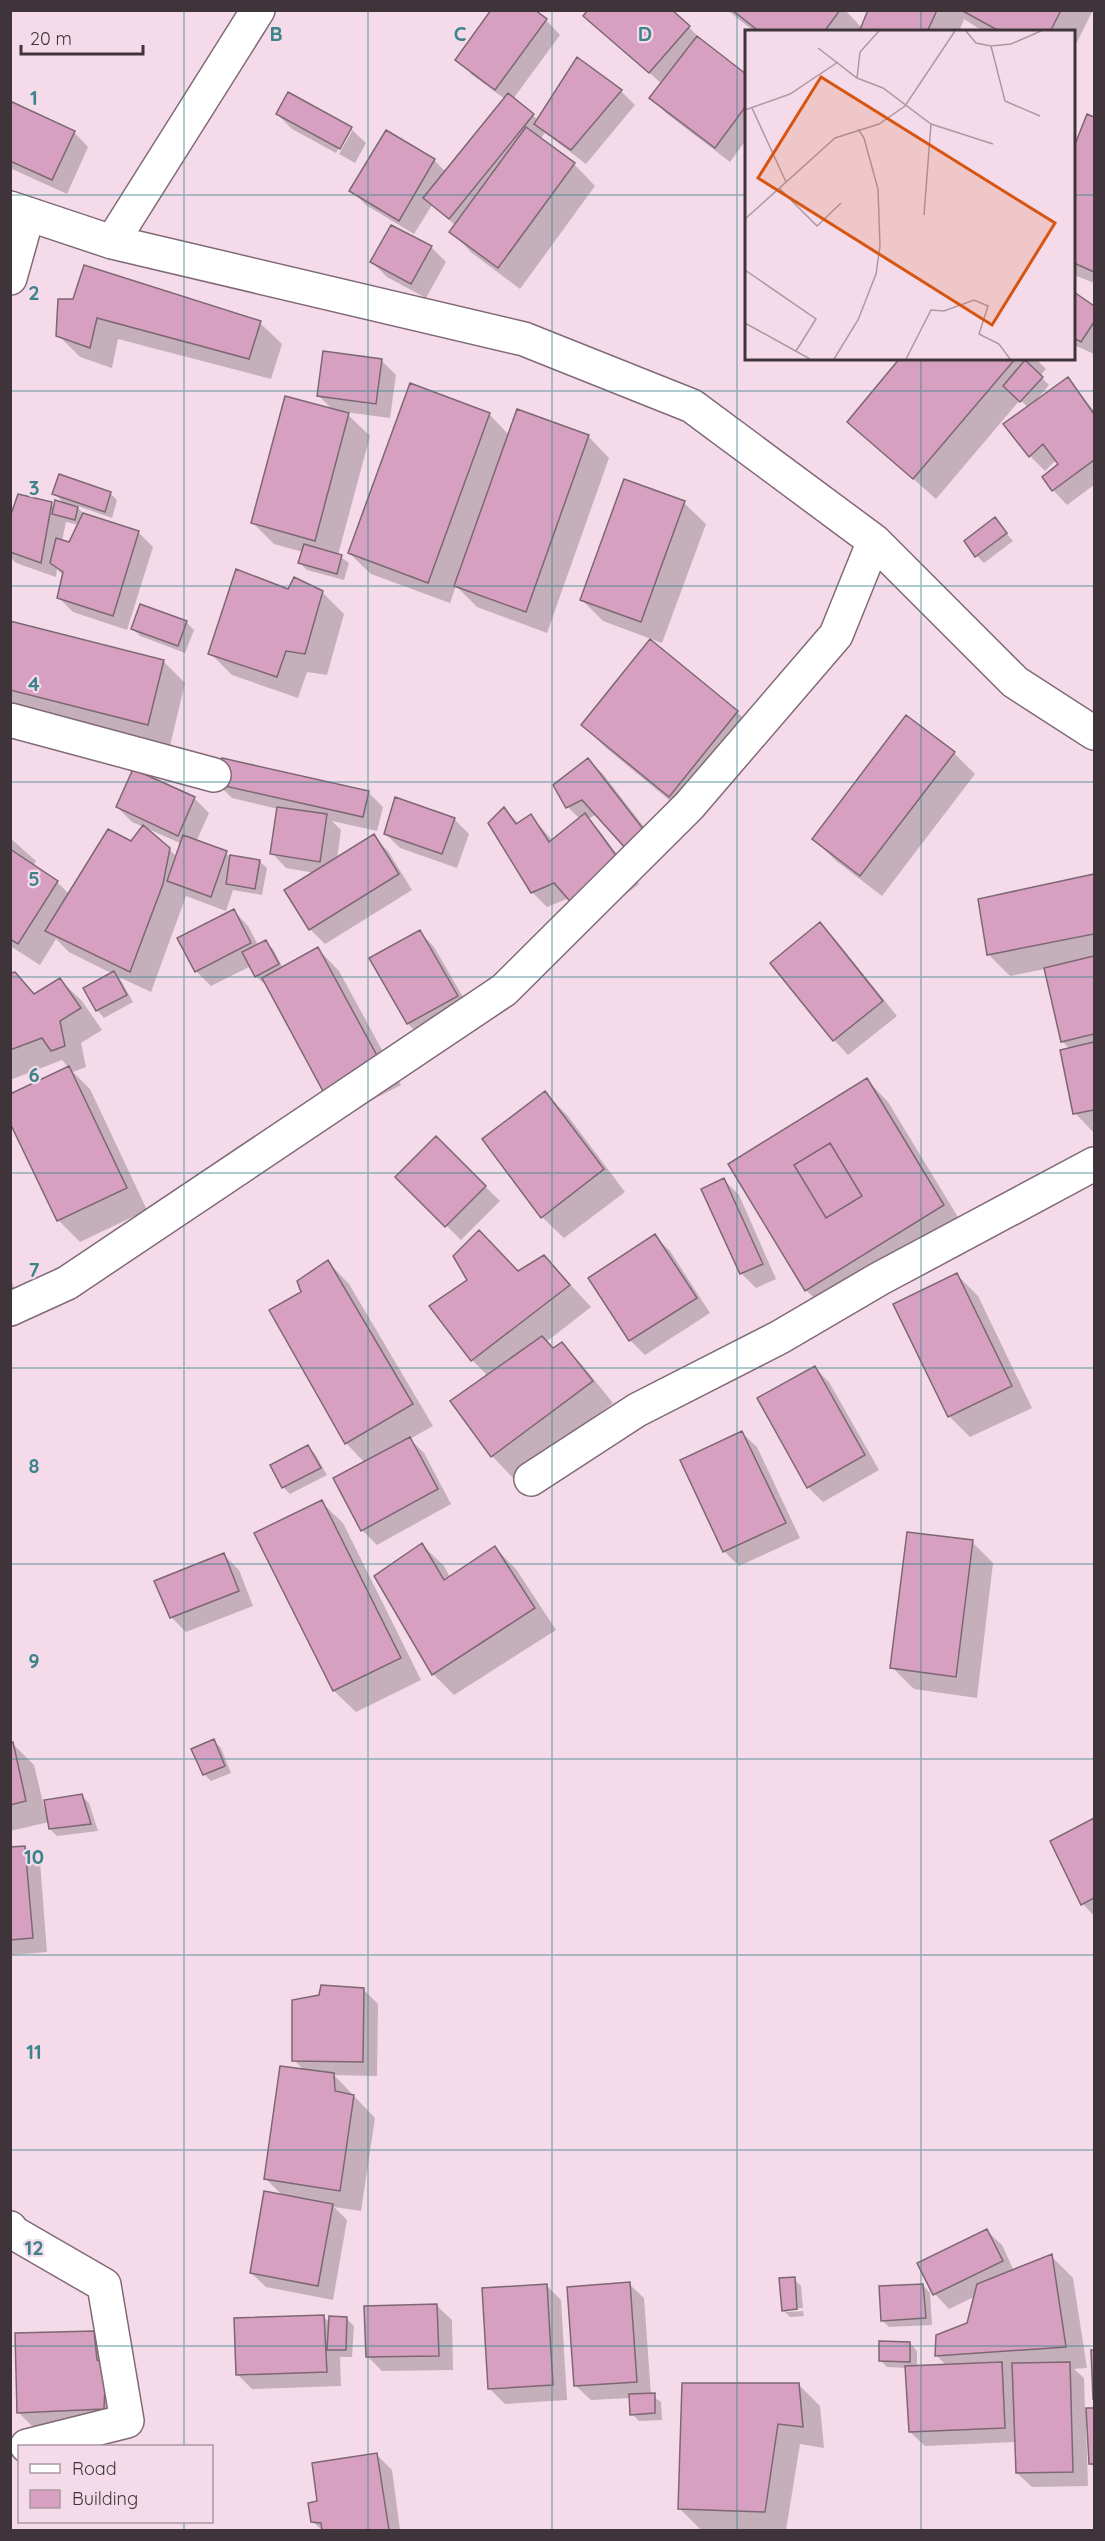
<svg xmlns="http://www.w3.org/2000/svg" width="1105" height="2541" font-family="Quicksand,sans-serif">
  <style>
    .shadow { fill: #0003; fill-rule: evenodd }
    .building { fill: #d7a0c0; stroke: #7d6773; stroke-width: 1.5; fill-rule: evenodd }
    .lines { fill: none; stroke-linecap: round; stroke-linejoin: round }
    .minor-casing { stroke: #806a77; stroke-width: 36 }
    .minor { stroke: #fff; stroke-width: 33 }
    .grid { fill: none; stroke: #3c838b; stroke-width: 1.5; stroke-opacity: 0.55 }
    .inset-road { fill: none; stroke: #ac98a3; stroke-width: 1.5 }
    .view { fill: #d75511; fill-opacity: 0.15; stroke: #d75511; stroke-width: 3 }
    .inset-edge { fill: none; stroke: #3e343a; stroke-width: 3 }
    .grid-label { font-size: 20px; text-anchor: middle; font-weight: bold; fill: #3c838b; stroke: #f5dbe9; stroke-width: 4.5; stroke-linejoin: round; paint-order: stroke }
  </style>
  <rect width="100%" height="100%" fill="#f5dbe9"/>
  <path class="shadow" d="M727,10H845L862,28L870,10H1093L1074,48V32H984L964,19L959,32H755Z
    M585,16L689,27L703,42L746,76V140L730,162L666,113L651,98L662,84Z
    M546,20L560,35L513,99L538,120L621,91L635,105L586,164L545,133L540,139L574,164L595,186L520,289L472,253L451,231L455,225L432,205L414,234L366,205L351,190L387,132L434,160L446,172L505,99L472,75L457,60Z
    M10,103L74,132L88,147L67,194L10,168Z
    M277,114L351,129L366,143L355,163L339,154L352,131H348L336,153L292,129Z
    M1088,116L1094,119V283L1074,275V151Z
    M431,247L446,262L426,298L387,277L372,262Z
    M1074,294L1094,308V354L1074,345Z
    M74,301L260,323L282,344L271,379L118,339L112,368L80,357L58,335Z
    M902,358H1035L1046,369L1040,376L1049,385L1035,402L1068,379L1094,411V485L1067,505L1053,490L1060,464L1056,460L1045,471L1030,456L1005,424L1028,407L1020,400L936,499L849,422Z
    M381,360L396,375L390,418L345,412L370,436L338,555L349,563L344,580L307,570L300,563L303,552L274,544L253,523L334,411L318,395Z
    M489,414L509,435L588,436L609,458L547,633L477,607L456,586L450,603L371,574L349,553Z
    M54,493H110L117,500L112,518L75,505L85,515L138,532L153,547L127,630L73,612L58,597L64,576L57,569L56,577L16,563L10,557V522L51,504L55,508L65,504ZM66,522L79,525L70,543L62,541Z
    M684,503L706,524L662,643L603,621L581,599Z
    M995,519L1013,541L984,563L977,556Z
    M322,592L344,614L327,675L307,672L298,698L232,675L210,653Z
    M141,606L187,623L194,630L185,653L140,636L133,629Z
    M10,623L163,661L185,683L170,746L10,706Z
    M651,641L737,712L759,734L691,818L605,747L583,725Z
    M954,753L975,774L882,896L835,860L814,839Z
    M588,760L603,774L661,849L597,814L588,819L599,830L639,884L591,920L569,898L547,907L532,892L504,809L519,824L531,816L553,841L580,819L568,807L555,785Z
    M218,784L368,792L383,807L377,831L332,821L341,830L337,859L373,836L388,851L412,890L325,944L310,929L286,890L315,873L286,868L272,853L278,809L232,798Z
    M194,798L209,813L196,842L230,856L259,861L267,868L262,895L233,890L226,911L186,896L151,992L119,977L133,1002L104,1018L97,1010L113,974L69,952L56,939L40,965L10,946V838L36,861L33,866L57,882L70,895L131,843L144,827L132,822L117,807ZM146,828L182,844L177,857L169,849Z
    M454,819L469,834L457,868L400,848L385,833Z
    M1094,876V1133L1075,1113L1070,1049L1062,1041L1045,969L1010,976L989,955L980,900Z
    M234,911L248,926L258,945L266,942L273,949L283,968L318,949L339,971L401,1085L347,1113L266,981L263,983L256,976L251,966L211,986L196,971Z
    M820,924L835,939L897,1016L848,1055L834,1040Z
    M420,932L434,947L471,1011L423,1038L408,1024L371,959Z
    M14,973L36,995L60,980L82,1001L102,1030L81,1043L86,1067L73,1072L90,1089L147,1210L80,1242L59,1221L10,1120L69,1068L62,1060L10,1080V975Z
    M867,1080L888,1102L964,1227L827,1311L806,1290Z
    M545,1093L567,1115L625,1192L564,1238L542,1217Z
    M436,1138L500,1201L461,1240L397,1177Z
    M724,1180L739,1195L776,1279L756,1288L741,1273Z
    M655,1236L670,1251L710,1313L645,1355L631,1341L590,1278Z
    M544,1256L591,1307L546,1342L553,1350L562,1344L583,1366L613,1403L513,1478L492,1456L452,1402L488,1376L472,1360L431,1306L469,1280L519,1273Z
    M328,1262L349,1284L433,1426L410,1439L424,1453L451,1504L377,1545L362,1530L365,1463L346,1443L303,1292Z
    M957,1275L978,1296L1032,1408L970,1437L949,1416Z
    M10,1277L24,1314L10,1319Z
    M815,1368L829,1382L879,1470L823,1502L808,1487Z
    M742,1433L757,1447L800,1538L739,1566L724,1551Z
    M308,1446L315,1454L327,1475L290,1494L283,1487Z
    M321,1502L343,1523L421,1680L356,1712L334,1691L256,1534Z
    M972,1542L993,1563L977,1698L914,1689L892,1667Z
    M422,1545L444,1566L450,1577L495,1548L516,1569L556,1630L454,1695L433,1674Z
    M224,1555L239,1570L253,1606L186,1632L171,1617Z
    M214,1741L221,1748L231,1773L211,1781L204,1774Z
    M10,1744H13L34,1765L45,1811L82,1796L89,1803L98,1831L57,1836L50,1829L49,1822L10,1831Z
    M1094,1820V1916L1083,1904L1052,1841Z
    M25,1847L40,1862L47,1952L10,1955V1848Z
    M363,1989L378,2004L377,2076L334,2075L375,2118L361,2211L334,2207L347,2220L333,2300L266,2287L251,2273L284,2197L265,2178L304,2070L294,2060L320,1996Z
    M987,2231L1002,2245L1014,2271L1051,2256L1073,2278L1087,2368L1074,2369L1084,2378L1085,2410L1094,2409V2467L1090,2463L1088,2427H1086L1088,2486L1032,2487L1017,2473L1016,2442L925,2446L910,2432L907,2368L887,2367L880,2360L910,2343L917,2351V2367L947,2366L936,2355L968,2324L976,2296L949,2309L935,2294Z
    M794,2279L801,2286L803,2308L787,2309V2312L803,2311L804,2316L790,2317L783,2310Z
    M629,2284L644,2298L651,2395L661,2402L662,2420L639,2421L632,2414L631,2398L591,2400L576,2386Z
    M546,2285L561,2300L567,2400L505,2404L490,2389Z
    M923,2285L930,2293L932,2325L889,2327L882,2320Z
    M437,2306L452,2320L453,2370L382,2371L367,2356Z
    M324,2317L330,2323L346,2318L354,2326L352,2357H340L341,2386L252,2389L237,2374Z
    M94,2333L109,2348L118,2424L33,2427L18,2412Z
    M1092,2352H1094V2399V2398Z
    M798,2384L820,2406L824,2448L800,2444L786,2530H701L679,2508Z
    M377,2455L392,2470L400,2530H322L312,2521Z"/>
  <path class="building" d="M491,10H535L547,19L495,90L455,60Z
    M588,10H672L690,26L649,73L583,16Z
    M732,10H840L824,32H760Z
    M868,10H937L927,32H859Z
    M961,10H1061L1050,32H1001Z
    M697,36L746,74V106L715,148L649,98Z
    M577,57L622,90L571,150L534,124Z
    M288,92L352,127L340,149L276,114Z
    M508,93L534,114L449,219L423,198Z
    M10,101L75,131L52,180L10,161Z
    M1087,114L1094,117V272L1074,263V147Z
    M526,127L575,163L498,268L449,232Z
    M386,130L435,159L399,221L349,191Z
    M391,225L432,246L411,284L370,262Z
    M84,265L261,321L249,359L97,318L90,348L56,336L58,299H73Z
    M1074,292L1094,306V322L1081,342L1074,338Z
    M323,351L382,359L376,404L317,396Z
    M900,358H1016L913,479L847,422Z
    M1025,360L1043,377L1020,402L1003,386Z
    M1068,377L1094,414V460L1052,491L1042,477L1058,464L1043,444L1029,457L1003,424Z
    M410,383L490,413L428,583L348,553Z
    M285,396L349,413L315,541L251,523Z
    M517,409L589,435L526,612L454,586Z
    M59,474L111,492L105,512L52,494Z
    M624,479L685,501L641,622L580,600Z
    M18,494L52,502L41,563L10,552V517Z
    M55,500L78,507L75,520L52,514Z
    M83,513L139,531L113,616L57,598L63,572L50,563L56,538L69,542Z
    M995,517L1007,533L975,557L964,541Z
    M304,544L342,555L337,574L298,563Z
    M236,569L288,589L294,577L323,591L305,654L286,651L277,677L208,654Z
    M140,604L187,621L178,646L131,629Z
    M10,621L164,660L148,725L10,690Z
    M650,639L738,711L669,797L581,725Z
    M906,715L955,752L860,876L812,839Z
    M222,758L369,791L363,817L216,784Z
    M588,758L647,834L627,850L582,800L566,808L553,785Z
    M133,769L195,797L178,836L116,807Z
    M395,797L455,818L442,854L384,834Z
    M277,807L327,814L320,862L270,854Z
    M504,807L516,824L531,814L549,842L585,813L626,869L575,907L554,883L531,893L488,823Z
    M143,825L170,848L163,884L130,972L45,931L108,829L131,841Z
    M374,834L399,874L309,930L284,890Z
    M183,835L227,851L211,897L167,881Z
    M10,849L58,881L18,944L10,939Z
    M230,855L260,860L255,889L226,884Z
    M1094,874V934L987,955L978,899Z
    M234,909L251,943L195,972L177,938Z
    M820,922L883,1001L833,1041L770,963Z
    M420,930L458,996L407,1024L369,958Z
    M266,940L279,964L255,977L242,952Z
    M318,947L381,1063L324,1093L262,978Z
    M1094,956V1034L1061,1042L1044,968Z
    M114,971L127,995L96,1011L83,988Z
    M15,972L34,994L60,978L81,1008L60,1021L65,1046L51,1051L42,1038L10,1050V973Z
    M1094,1042V1110L1073,1114L1060,1050Z
    M69,1066L127,1188L57,1221L10,1123V1094Z
    M867,1078L944,1205L805,1291L728,1164ZM830,1143L862,1196L826,1218L794,1165Z
    M545,1091L604,1169L541,1218L482,1139Z
    M436,1136L486,1186L445,1227L395,1177Z
    M830,1143L862,1196L826,1218L794,1165Z
    M724,1178L763,1264L740,1274L701,1189Z
    M479,1230L518,1271L544,1255L570,1285L471,1361L429,1306L467,1280L453,1256Z
    M655,1234L697,1298L629,1341L588,1278Z
    M328,1260L413,1404L345,1444L269,1310L301,1292L297,1281Z
    M957,1273L1012,1386L948,1417L893,1304Z
    M542,1336L553,1348L562,1342L593,1381L491,1457L450,1401Z
    M815,1366L865,1455L807,1488L757,1398Z
    M742,1431L786,1523L723,1552L680,1460Z
    M410,1437L438,1489L361,1531L333,1478Z
    M308,1445L321,1468L282,1488L270,1465Z
    M322,1500L401,1658L333,1691L254,1533Z
    M907,1532L973,1540L956,1677L890,1668Z
    M422,1543L444,1580L495,1546L535,1608L432,1675L374,1576Z
    M224,1553L239,1591L170,1618L154,1581Z
    M214,1739L225,1766L203,1775L191,1749Z
    M13,1742L26,1801L10,1805V1743Z
    M82,1794L91,1824L49,1829L44,1800Z
    M1094,1818V1898L1081,1905L1050,1841Z
    M25,1846L33,1938L10,1940V1847Z
    M321,1985L364,1988L363,2062L292,2061V2000L319,1995Z
    M280,2066L334,2073L335,2091L354,2095L340,2191L264,2179Z
    M264,2191L333,2204L318,2286L250,2273Z
    M987,2229L1003,2261L933,2295L917,2263Z
    M1052,2254L1066,2347L935,2356L936,2335L967,2323L977,2284Z
    M795,2277L797,2309L782,2311L779,2278Z
    M630,2282L637,2382L574,2386L567,2287Z
    M547,2284L553,2385L488,2389L482,2288Z
    M923,2284L926,2318L881,2321L879,2286Z
    M437,2304L439,2356L366,2357L364,2306Z
    M324,2315L327,2372L236,2375L234,2318Z
    M329,2316L347,2317L346,2350H327Z
    M94,2331L97,2360L106,2364L104,2409L17,2413L15,2333Z
    M879,2341L910,2342V2362L879,2361Z
    M1091,2350H1094V2399H1093Z
    M1002,2362L1005,2428L909,2432L905,2366Z
    M1070,2362L1073,2472L1016,2473L1012,2363Z
    M682,2383H799L803,2427L778,2424L765,2512L678,2509Z
    M655,2393V2413L630,2415L629,2394Z
    M1086,2408H1094V2464H1089Z
    M377,2453L389,2530H322L321,2523L311,2522L308,2503L317,2501L312,2463Z"/>
  <g class="lines">
    <defs>
      <path id="minor" d="M10,208L112,242L524,339L692,406L874,541L1015,682L1094,733
        M112,242L258,10
        M10,278L28,214
        M10,720L214,775
        M10,1309L67,1283L504,990L689,806L836,635L874,541
        M531,1479L637,1410L780,1337L879,1279L1094,1164
        M10,2228L14,2233L104,2285L127,2421L27,2446"/>
    </defs>
    <use href="#minor" class="minor-casing"/>
    <use href="#minor" class="minor"/>
  </g>
  <path class="grid" d="M184,10V2446M368,10V2530M552,10V2530M737,10V2530M921,10V32M10,195H746M1074,195H1094M921,358V2530M10,391H1094M10,586H1094M10,782H1094M10,977H1094M10,1173H1094M10,1368H1094M10,1564H1094M10,1759H1094M10,1955H1094M10,2150H1094M10,2346H1094M184,2522V2530"/>
  <g transform="translate(745 30)">
    <rect width="330" height="330" fill="#f5dbe9"/>
    <path class="inset-road" d="M221,1L231,13L246,16L266,14L296,1M246,16L260,71L295,86M73,18L112,48L138,58L186,94L248,114M112,48L115,22L134,1M7,78L41,152M0,80L45,64L93,32M34,158L72,196L96,173M179,185L186,94M0,189L90,108L134,94L160,76L210,1M0,240L71,289L51,321M0,293L65,329M89,329L113,290L131,244L135,216L133,159L119,108L113,99M161,329L186,280L199,281L229,270L243,276L234,304L254,314L265,329"/>
    <path class="view" d="M76,47L310,193L247,295L13,148Z"/>
    <rect width="330" height="330" class="inset-edge"/>
  </g>
  <g class="grid-label">
    <text x="276" y="41">B</text>
    <text x="460" y="41">C</text>
    <text x="645" y="41">D</text>
    <text x="34" y="105">1</text>
    <text x="34" y="300">2</text>
    <text x="34" y="495">3</text>
    <text x="34" y="691">4</text>
    <text x="34" y="886">5</text>
    <text x="34" y="1082">6</text>
    <text x="34" y="1277">7</text>
    <text x="34" y="1473">8</text>
    <text x="34" y="1668">9</text>
    <text x="34" y="1864">10</text>
    <text x="34" y="2059">11</text>
    <text x="34" y="2255">12</text>
  </g>
  <rect width="1105" height="2541" fill="none" stroke="#3e343a" stroke-width="24"/>
  <rect x="18" y="2445" width="195" height="78" fill="#f5dbe9" stroke="#ac98a3" stroke-width="1.5"/>
  <rect x="30" y="2464" width="30" height="9" fill="#ffffff" stroke="#ac98a3" stroke-width="1.5"/>
  <text x="72" y="2475" font-size="18" fill="#3e343a">Road</text>
  <rect x="30" y="2490" width="30" height="18" fill="#d7a0c0" stroke="#ac98a3" stroke-width="1.5"/>
  <text x="72" y="2505" font-size="18" fill="#3e343a">Building</text>
  <path d="M21 45v9h122v-9" fill="none" stroke="#3e343a" stroke-width="3"/>
  <text x="30" y="45" font-size="18" fill="#3e343a" stroke="#f5dbe9" stroke-width="4.5" paint-order="stroke">20 m</text>
</svg>
